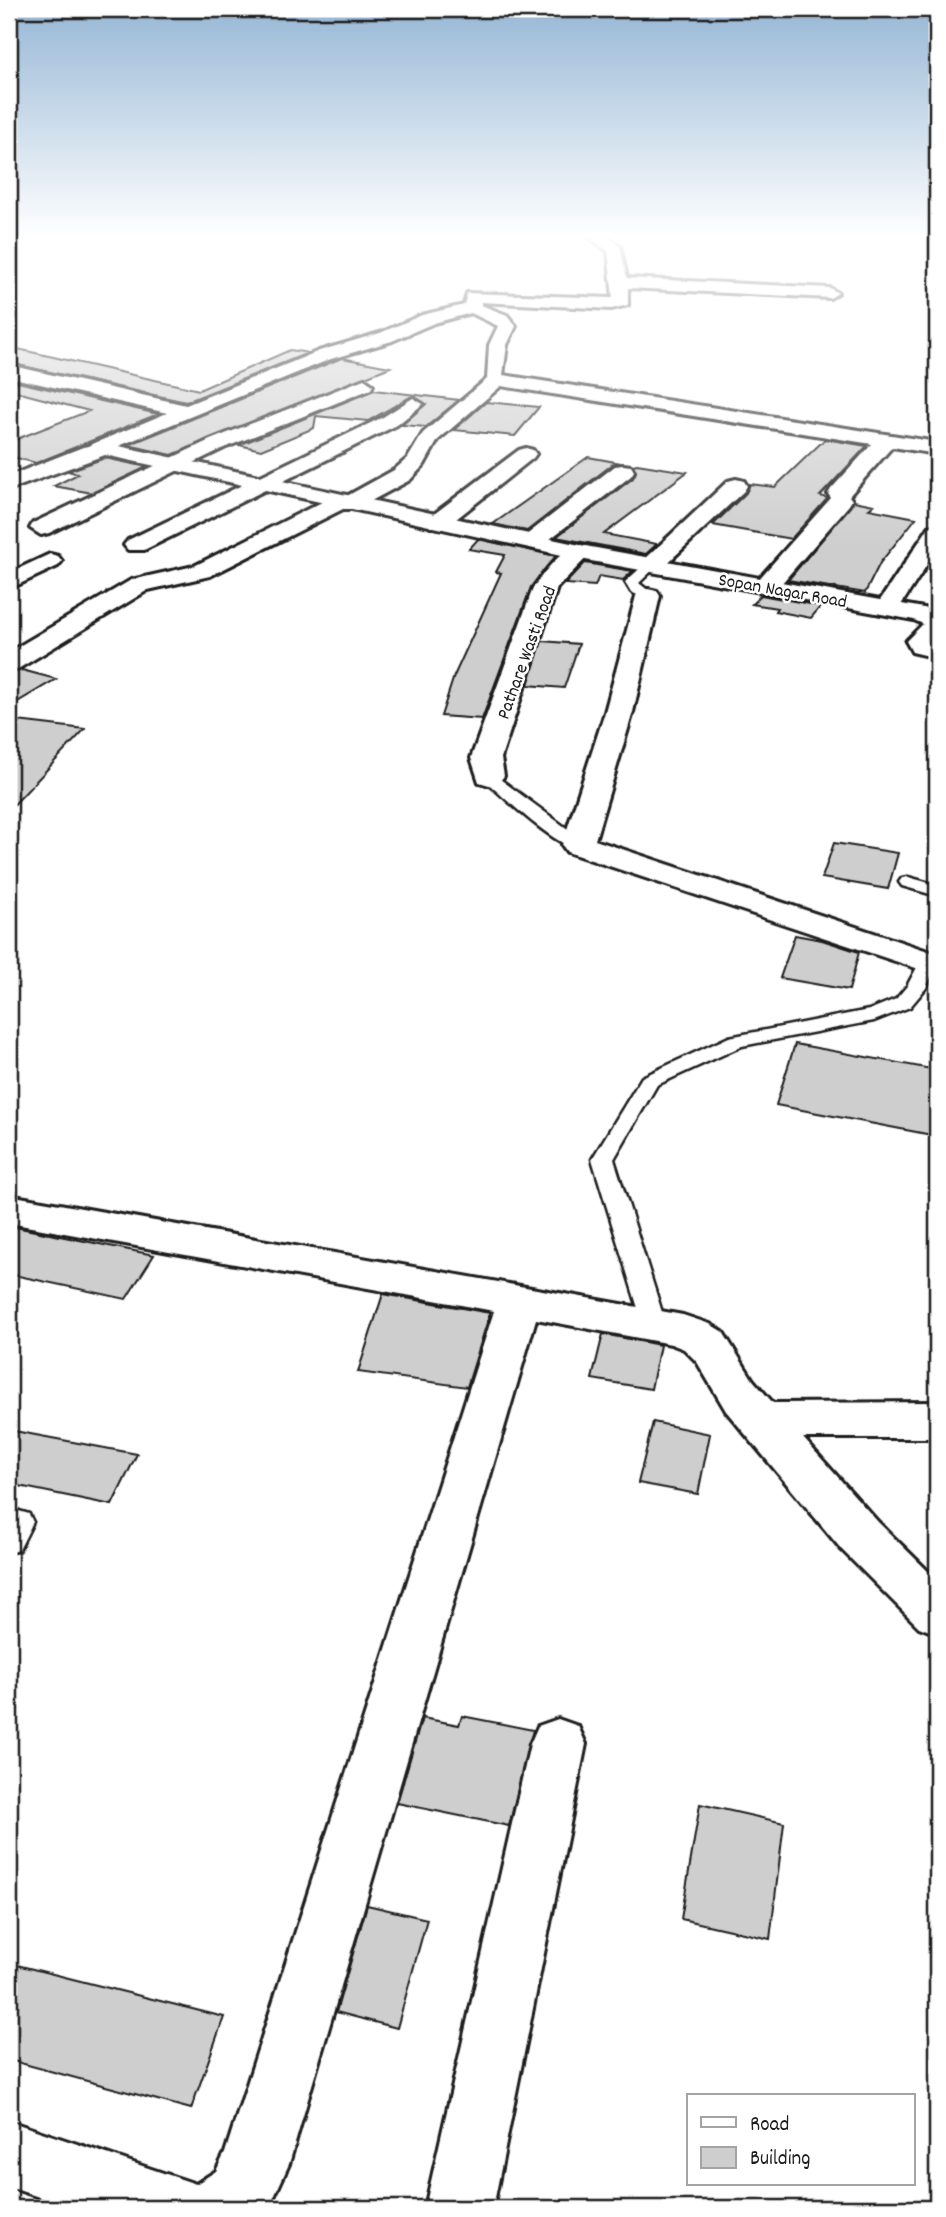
<svg xmlns="http://www.w3.org/2000/svg" width="946" height="2217" font-family="Dekko,sans-serif">
  <style>
    .building { fill: #cecece; stroke: #1c1c1c; stroke-width: 2 }
    .lines { fill: none; stroke-linecap: round; stroke-linejoin: round }
    .service-casing { stroke: #1c1c1c; stroke-width: 5 }
    .minor-casing { stroke: #1c1c1c; stroke-width: 6 }
    .tertiary-casing { stroke: #1c1c1c; stroke-width: 6 }
    .service { fill: #fff; fill-rule: evenodd }
    .minor { fill: #fff; fill-rule: evenodd }
    .tertiary { fill: #fff; fill-rule: evenodd }
    .labels { text-anchor: middle; stroke-width: 5; stroke-linejoin: round; paint-order: stroke }
    .far-street-label { font-size: 19px; fill: #1c1c1c; stroke: #fff }
  </style>
  <rect width="100%" height="100%" fill="#fff"/>
  <filter id="ink" filterUnits="userSpaceOnUse"><feTurbulence type="fractalNoise" baseFrequency=".0143" numOctaves="2"/><feDisplacementMap in="SourceGraphic" scale="14" xChannelSelector="R" yChannelSelector="G"/><feConvolveMatrix kernelMatrix="1 2 1 2 8 2 1 2 1" color-interpolation-filters="sRGB"/></filter>
  <g filter="url(#ink)">
    <path class="building" d="M9,347L199,390L290,350L308,353L186,402L9,363Z
      M342,358L390,367L172,455L128,445Z
      M9,380L158,414L36,463L9,456V442L89,411L9,390Z
      M374,390L459,400L426,427L402,425L426,404L412,396L368,421L316,416L314,428L261,450L239,445Z
      M486,402L539,407L515,436L454,430Z
      M825,439L867,446L820,496L828,498L791,539L713,525L746,493L750,484L775,487Z
      M588,457L621,463L613,464L527,531L493,524Z
      M105,458L147,467L92,493L54,486L78,474L68,471Z
      M637,464L687,472L604,534L657,544L646,554L556,537L633,478L636,472L633,465Z
      M854,501L874,505L869,509L916,518L880,563L865,593L788,580Z
      M478,539L556,556L531,587L482,719L441,716L454,676L501,573L496,572L505,555L469,549Z
      M585,563L633,571L623,580L599,576L595,586L565,584Z
      M761,595L821,606L811,618L775,611L777,608L752,604Z
      M542,641L579,644L564,688L528,685Z
      M22,670L56,679L9,707V673Z
      M9,720L85,729L9,810Z
      M834,843L898,853L888,889L822,878Z
      M795,935L822,940L859,952L849,990L780,978Z
      M795,1044L937,1070V1136L776,1105Z
      M9,1226H10L154,1255L126,1299L9,1274Z
      M383,1294L490,1313L467,1387L358,1372Z
      M603,1334L660,1345L651,1389L592,1379Z
      M653,1422L710,1434L698,1494L638,1483Z
      M9,1430L137,1454L112,1505L9,1484Z
      M462,1716L533,1730L509,1826L397,1803L422,1718L459,1725Z
      M700,1804L784,1823L770,1939L681,1919Z
      M367,1905L427,1919L397,2028L336,2012Z
      M9,1963L224,2017L191,2109L9,2060Z"/>
    <g class="lines">
      <defs>
        <path id="service" d="M647,562L658,565L639,583L655,596L648,600L631,592L625,582Z
          M489,771L584,841L587,845L584,849C562,854 502,795 483,779V773Z
          M908,877L937,885V896L902,886L899,882L902,878Z
          M929,956L936,958L937,964L926,988L910,1007L874,1021L742,1046L657,1085L614,1159L666,1325L663,1331L654,1334L645,1331L592,1159L642,1077L729,1037L869,1010L896,999L907,986L922,958Z
          M19,1511L29,1514L33,1522L19,1550L9,1553V1516Z"/>
        <path id="minor" d="M589,237H607L620,246L627,278L830,288L838,293L830,298L628,288V305L611,309L481,302V305L507,315L516,326L507,345L503,375L937,442V454L892,447L849,496L852,500L849,505L775,591H757L754,586L757,581L831,498L828,494L831,489L872,444L501,386L438,440L424,465L410,480L356,509H343L210,576L148,590L18,669L9,671V652L131,580L194,566L332,497H345L394,470L408,458L423,433L487,379L489,345L498,326L471,313L434,323L392,341L331,359L97,455L90,453L87,449L90,445L167,413L9,377V365L186,405L319,351L380,333L422,315L464,305L467,293L613,298L608,251Z
          M364,379L373,385L371,389L224,448L49,533L41,535L30,528L33,523L210,440Z
          M413,398L423,404L397,425L144,550H128L124,545L128,540L383,417Z
          M526,448L533,450L536,454L533,458L446,527H430L427,522L430,517L519,450Z
          M623,465L631,466L634,471L631,476L541,546H525L521,541L525,536L615,466Z
          M736,479L744,481L747,486L744,491L660,570H644L640,565L644,560L728,481Z
          M937,525V549L899,608L896,613H878L875,608L929,527Z
          M580,545L588,547L592,552L557,588L501,758L504,776L499,782L489,785L479,782L471,758L533,588C544,572 560,550 580,545Z
          M50,554L58,556L62,561L58,566L9,589V573Z
          M648,589L657,591L660,596L633,712L595,840L937,954V975L567,852L562,845L605,712L636,596L639,591Z
          M9,1195L683,1315L710,1324L723,1332L753,1380L773,1403L937,1402V1438H803L878,1522L937,1580V1634L919,1627L842,1550L726,1411L697,1362L684,1349L671,1344L536,1319L289,2164L269,2208H72L9,2187V2121L196,2184L216,2171L225,2153L494,1311L9,1223Z
          M558,1719L578,1726L586,1744L493,2208H425L530,1744L538,1726Z"/>
        <path id="tertiary" d="M105,443L580,545L929,609L937,612V638L934,641L937,642V658L912,652L906,641L923,624L914,620L580,559L105,455L9,490V476L83,447Z"/>
      </defs>
      <use href="#service" class="service-casing"/>
      <use href="#minor" class="minor-casing"/>
      <use href="#tertiary" class="tertiary-casing"/>
      <use href="#service" class="service"/>
      <use href="#minor" class="minor"/>
      <use href="#tertiary" class="tertiary"/>
    </g>
  </g>
  <linearGradient id="sky" x2="0" y2="1"><stop stop-color="#95b6d5"/><stop offset="0.43" stop-color="#fff"/><stop offset="1" stop-color="#fff" stop-opacity="0"/></linearGradient>
  <rect width="946" height="548" fill="url(#sky)"/>
  <g class="labels">
    <g class="far-street-label">
      <text transform="translate(783 589) rotate(10)" y="7">Sopan Nagar Road</text>
      <text transform="translate(525 652) rotate(-70)" y="7">Pathare Wasti Road</text>
    </g>
  </g>
  <rect width="946" height="2217" fill="none" stroke="#fff" stroke-width="35"/>
  <rect x="18" y="18" width="911" height="2182" fill="none" stroke="#1c1c1c" stroke-width="2.5" filter="url(#ink)"/>
  <rect x="687" y="2094" width="228" height="91" fill="#ffffff" stroke="#a4a4a4" stroke-width="2"/>
  <rect x="701" y="2117" width="35" height="10" fill="#ffffff" stroke="#a4a4a4" stroke-width="2"/>
  <text x="750" y="2130" font-size="21" fill="#1c1c1c">Road</text>
  <rect x="701" y="2147" width="35" height="21" fill="#cecece" stroke="#a4a4a4" stroke-width="2"/>
  <text x="750" y="2164" font-size="21" fill="#1c1c1c">Building</text>
</svg>
